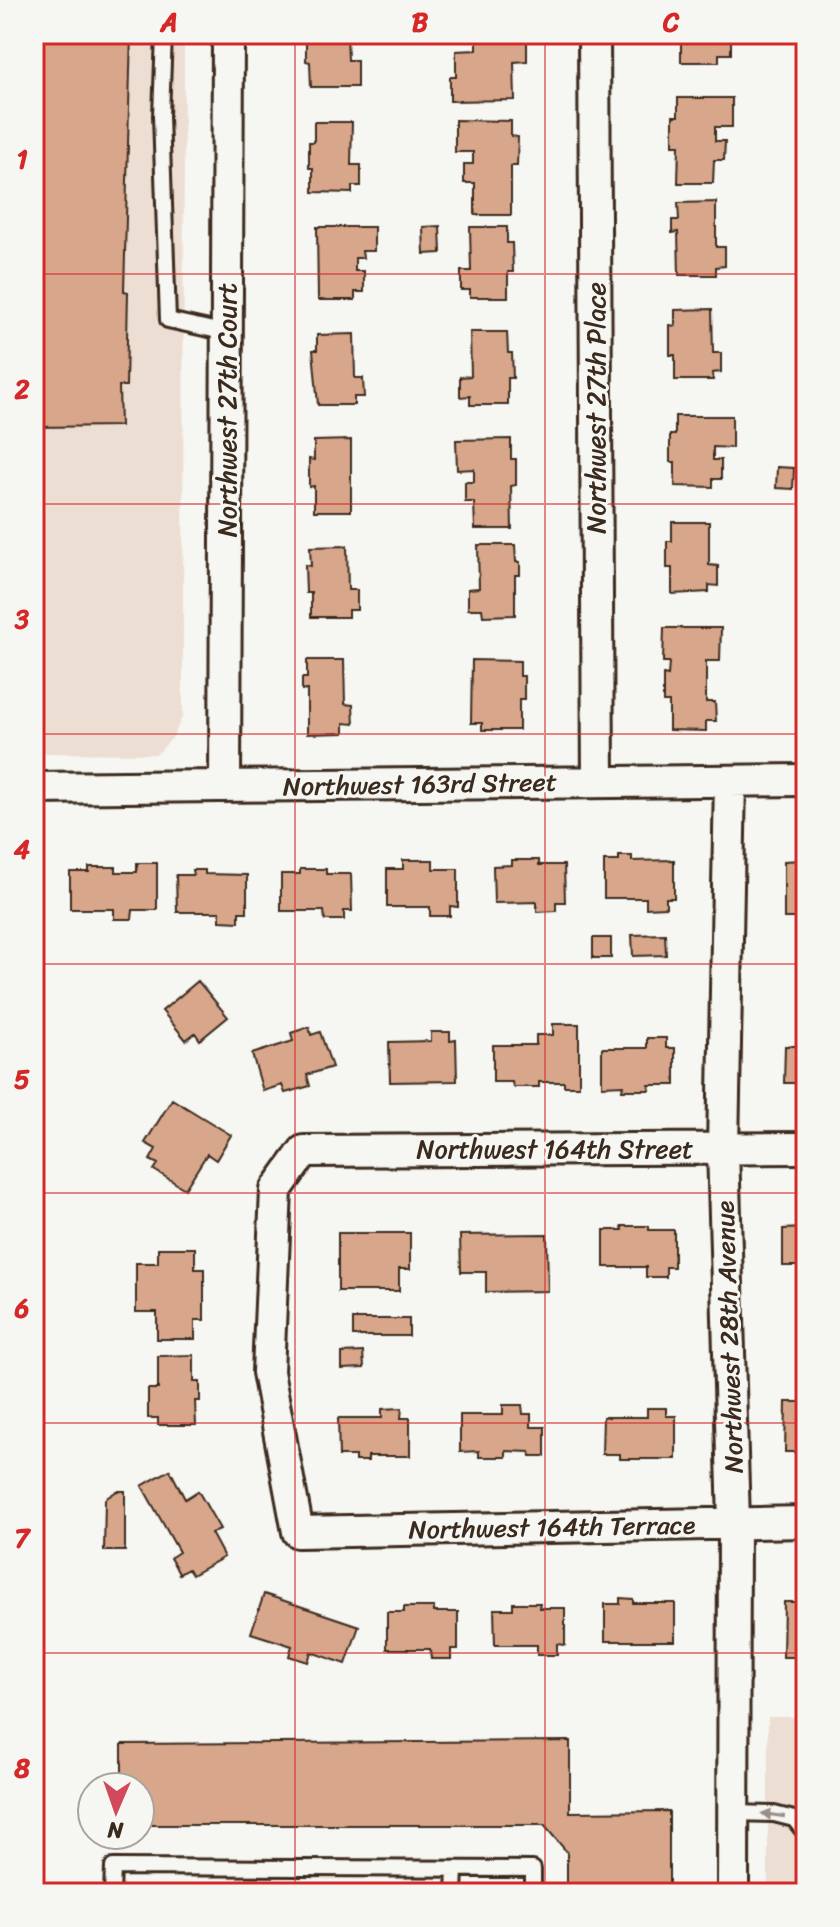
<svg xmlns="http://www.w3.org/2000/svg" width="840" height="1927" font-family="Sriracha,sans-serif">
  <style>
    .built { fill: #edded3 }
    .building { fill: #d8a78b; stroke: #3b2a1e; stroke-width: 2 }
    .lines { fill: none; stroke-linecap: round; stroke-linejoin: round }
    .lane-casing { stroke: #3b2a1e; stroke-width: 20 }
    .street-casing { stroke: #3b2a1e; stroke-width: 36 }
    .lane { stroke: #f6f6f2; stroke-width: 14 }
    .street { stroke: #f6f6f2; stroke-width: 30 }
    .oneway { fill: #989088 }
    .grid { fill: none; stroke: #d62828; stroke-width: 2; stroke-opacity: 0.55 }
    .labels { text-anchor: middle; stroke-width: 6; stroke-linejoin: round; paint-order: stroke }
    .street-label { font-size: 26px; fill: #3b2a1e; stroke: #f6f6f2 }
    .neatline { fill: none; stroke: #d62828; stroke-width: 3 }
    .grid-label { font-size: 26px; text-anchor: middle; font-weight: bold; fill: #d62828 }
  </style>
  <rect width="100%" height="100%" fill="#f6f6f2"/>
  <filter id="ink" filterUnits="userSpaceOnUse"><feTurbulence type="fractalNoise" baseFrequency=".0125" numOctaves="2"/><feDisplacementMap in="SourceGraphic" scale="16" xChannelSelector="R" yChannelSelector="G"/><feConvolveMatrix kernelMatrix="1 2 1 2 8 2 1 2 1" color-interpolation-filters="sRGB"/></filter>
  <g filter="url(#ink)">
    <path class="built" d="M34,34H184L183,716L172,738L157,754L34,753Z
      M768,1717H806V1893H768Z"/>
    <path class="building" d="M34,34H131L124,291L128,292L126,386H119L120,426L34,427Z
      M311,34H347L348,60H357V87H311L310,62L306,61V35Z
      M477,34H527V61L514,62L515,100L450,101V77H456V51L477,50Z
      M674,34H731V54H719V62H681V38H674Z
      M678,98H732V127H715V141H725L724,160H714L713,183H678L679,145H673V116H678Z
      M455,120L511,121V136L518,137L517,166H511V215H475V183H464V164H473V152H455Z
      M314,122H352L351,165H361V186H352V193L313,192V168H309V142H314Z
      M716,202V247H725V266L716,267V275H679L678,232L672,233V220H679L678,203Z
      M440,226L441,253L424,254L423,227Z
      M317,227H374V251H362L363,258H355V271H364V292H355V300H318Z
      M470,227H507V243H512L513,272H508V297H470V290H461V271H471Z
      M712,309L713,353H721V372L712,373L713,380H675V355H670V325L675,326V310Z
      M470,332H507L508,353H512L513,378H508V405H470V396L460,397V377L471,376Z
      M354,334L355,378H363L364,397H354V405H318L313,350H317V335Z
      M675,416H732V448L713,447V460H721V479H713V487L675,486V462H670V435H675Z
      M511,439V459H516V485L511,486L512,529H475L474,502H465V482H474V469L457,470L456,440Z
      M351,440V511H314V486L309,487V459L314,460V441Z
      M777,467L794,468L793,489L776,488Z
      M672,522H709V565L718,566V586L709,585V592L672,594V568H667V541H672Z
      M478,545H515L516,562H520V575H515V615L483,616L482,609H468V589L479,588Z
      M347,546L348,590H357V610H348V617H311V593H306L305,565L311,566L310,547Z
      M664,628H721L720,661H706V702H715L716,721H706V731L669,730V702H663V675L668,676L669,662H663Z
      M307,660H344L345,704L353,705L354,724L344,723V733L307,734V690H302V678H307Z
      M472,660L520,661V676H524V699H519V730H482V723H471Z
      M619,856H632V861L674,860V898H666V907L646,908V898H604V861H619Z
      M802,856H806V918H784V861L802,860Z
      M403,860H433V869H458V907L450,906V916H430V907H387V869H403Z
      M512,860H539V865H564L565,902H556V911L537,912V902L494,903L493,866L512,865Z
      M137,863H157V910H133L132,919H114V909H70V872H89V867H116V872H137Z
      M300,869H326V874H351L352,911H344V920H325L324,911H281V874H300Z
      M192,870H205V874L247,875V912H239V922L220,921V912H177L176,875H193Z
      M665,934L666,955L633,956L632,935Z
      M593,938H611V958H593Z
      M198,981L228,1017L200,1040L195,1033L186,1040L162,1011Z
      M553,1024H579V1086H564V1082H539V1087H513L512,1082H493V1045H536V1035H553Z
      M309,1027L311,1035L320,1032L332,1067L307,1075L310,1086L285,1093L282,1085L263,1091L252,1054L293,1041L291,1033Z
      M431,1032H450V1041L456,1040L457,1081L390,1082L389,1042L431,1041Z
      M647,1038H666V1048H675V1085H649L650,1090H622L623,1085L602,1086V1048H647Z
      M785,1046H806V1094L804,1083H784Z
      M172,1099L231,1135L216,1160L207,1154L185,1189L154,1170L158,1164L150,1160L156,1149L145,1143Z
      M804,1224L806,1266H783V1229L804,1228Z
      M622,1226H649V1230H674V1267H666V1277H646V1267H604V1230H623Z
      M338,1233H410V1269H399V1291H338Z
      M547,1234L548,1291L486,1292V1272H461L460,1235Z
      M158,1248H195V1269H204V1320H195V1339H157V1312H136V1263H158Z
      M353,1319H409V1336H353Z
      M363,1352L364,1368L342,1369V1353Z
      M194,1355V1382H200V1401H195L196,1425H158V1418H148V1389H158V1356Z
      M786,1402H806V1458H801V1452H785Z
      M503,1405H522L523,1414H531V1427H545V1456H531L530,1452L506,1451V1457H479V1451L460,1452V1415H503Z
      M402,1408L401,1418H410V1456H368V1461H355V1456H339L338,1418H382V1409Z
      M647,1408H666V1416H676V1459H620V1454H602L603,1417H647Z
      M170,1470L185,1499L198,1491L220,1529L211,1533L224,1557L192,1575L188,1569L179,1574L175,1566L170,1558L179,1552L142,1486Z
      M117,1491H125V1551H104L105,1499Z
      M264,1594L359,1626L346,1664L311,1652L308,1662L289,1656L292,1646L251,1633Z
      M620,1598L633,1599V1603H675V1641H605V1604H620Z
      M801,1598H806V1657H783L784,1602H801Z
      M513,1603H540L539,1608H565V1645L557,1644V1655H537V1645H495L494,1609H513Z
      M404,1607H434V1612H458V1649H451V1659H431L430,1649H387V1612H404Z
      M570,1741V1812L669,1811V1893H567V1852L544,1825H140V1787H122V1744Z"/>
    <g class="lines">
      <defs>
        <path id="lane" d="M164,34L161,116L168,320L227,333
          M733,1813L774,1814L794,1819L806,1834
          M112,1893L113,1867L533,1869V1893
          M454,1893L455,1869"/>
        <path id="street" d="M594,34L598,782
          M730,781L723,1148L734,1522L733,1893
          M225,786L228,34
          M34,788L806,780
          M806,1148L304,1151L276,1190L268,1372L298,1532L806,1522"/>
      </defs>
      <use href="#lane" class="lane-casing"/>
      <use href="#street" class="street-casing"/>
      <use href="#lane" class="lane"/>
      <use href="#street" class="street"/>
    </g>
    <defs><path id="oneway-solid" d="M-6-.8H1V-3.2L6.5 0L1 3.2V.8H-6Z" transform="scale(2)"/></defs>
    <use class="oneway" href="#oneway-solid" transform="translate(773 1815) rotate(-172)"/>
  </g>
  <path class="grid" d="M295,34V1893M545,34V1893M34,274H806M34,504H806M34,734H806M34,964H806M34,1193H806M34,1423H806M34,1653H806"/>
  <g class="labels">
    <g class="street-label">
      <text transform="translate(596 408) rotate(-90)" y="9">Northwest 27th Place</text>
      <text transform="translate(227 410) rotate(-90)" y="9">Northwest 27th Court</text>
      <text transform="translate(420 784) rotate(-1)" y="9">Northwest 163rd Street</text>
      <text x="555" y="1158">Northwest 164th Street</text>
      <text transform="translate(729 1337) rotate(-92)" y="9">Northwest 28th Avenue</text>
      <text transform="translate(552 1527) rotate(-1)" y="9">Northwest 164th Terrace</text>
    </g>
  </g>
  <rect width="840" height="1927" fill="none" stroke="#f6f6f2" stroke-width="88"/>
  <g transform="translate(116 1811) rotate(182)"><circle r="38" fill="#f6f6f2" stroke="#aba49d" stroke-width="2"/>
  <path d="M0-6L14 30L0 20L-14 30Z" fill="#d1495b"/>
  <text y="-12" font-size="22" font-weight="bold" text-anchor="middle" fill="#3b2a1e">N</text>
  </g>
  <rect x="44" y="44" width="752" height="1839" class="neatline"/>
  <g class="grid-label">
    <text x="169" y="31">A</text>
    <text x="420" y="31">B</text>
    <text x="671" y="31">C</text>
    <text x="22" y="168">1</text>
    <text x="22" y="398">2</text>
    <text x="22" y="628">3</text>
    <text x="22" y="858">4</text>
    <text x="22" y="1088">5</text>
    <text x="22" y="1317">6</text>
    <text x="22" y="1547">7</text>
    <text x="22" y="1777">8</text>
  </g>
</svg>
